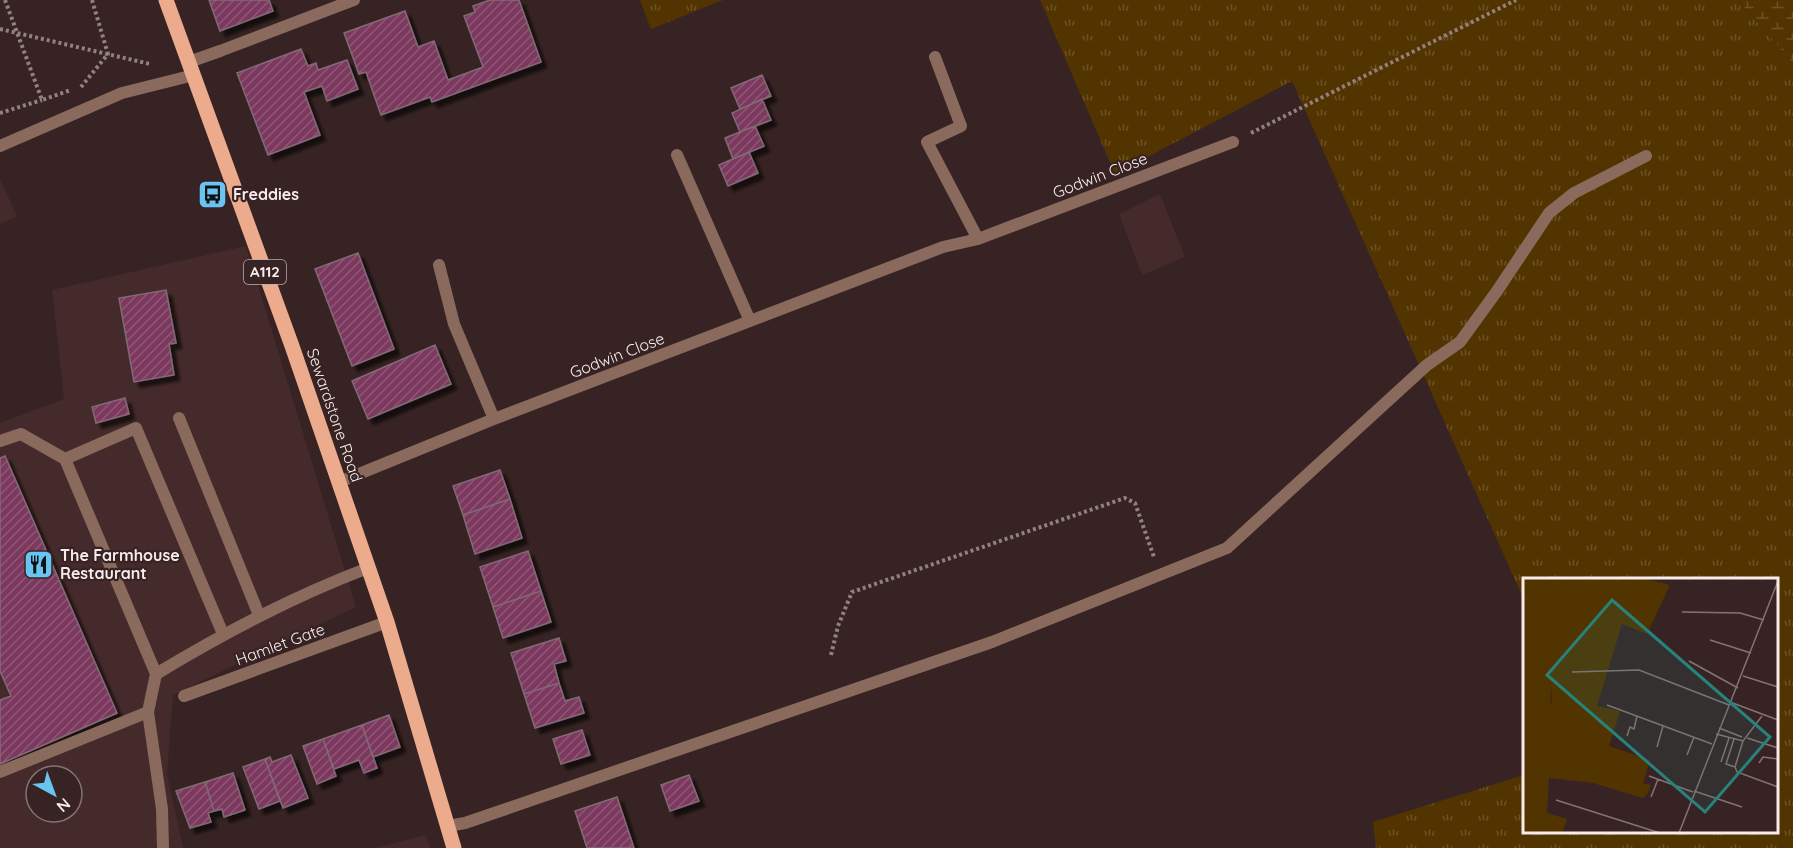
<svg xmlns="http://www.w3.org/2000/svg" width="1793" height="848" font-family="Quicksand,sans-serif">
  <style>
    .built { fill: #452a2b; fill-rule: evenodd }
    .grass { fill: url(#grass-tufts) }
    .wetland { fill: url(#wetland-marsh) }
    .building { fill: url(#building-hatch); stroke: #816b75; stroke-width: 1.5; filter: url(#shadow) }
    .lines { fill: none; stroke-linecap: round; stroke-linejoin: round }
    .path { stroke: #928181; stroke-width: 4; stroke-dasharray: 3 3; stroke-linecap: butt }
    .lane { stroke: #8a6a5c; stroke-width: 12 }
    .street { stroke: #8a6a5c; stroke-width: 12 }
    .primary { stroke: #ecab8c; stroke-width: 15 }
    .labels { text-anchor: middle; stroke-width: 4.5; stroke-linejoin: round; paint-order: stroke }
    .shield { fill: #372323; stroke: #bfafaf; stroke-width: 1.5 }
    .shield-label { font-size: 15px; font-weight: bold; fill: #f9ebeb }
    .street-label { font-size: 16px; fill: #f9ebeb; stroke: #372323 }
    .poi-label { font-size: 16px; font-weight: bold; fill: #f9ebeb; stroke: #372323; text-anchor: start }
    .inset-road { fill: none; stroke: #857373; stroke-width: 1.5 }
    .view { fill: #26827a; fill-opacity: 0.15; stroke: #26827a; stroke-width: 3 }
    .inset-edge { fill: none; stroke: #f9ebeb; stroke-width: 3 }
  </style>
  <defs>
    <pattern id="grass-tufts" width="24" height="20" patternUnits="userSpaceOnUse" patternTransform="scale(1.5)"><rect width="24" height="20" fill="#523400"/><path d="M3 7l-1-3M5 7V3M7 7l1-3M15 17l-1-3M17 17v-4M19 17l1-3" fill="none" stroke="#6c5225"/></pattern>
    <pattern id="wetland-marsh" width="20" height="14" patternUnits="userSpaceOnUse" patternTransform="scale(1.5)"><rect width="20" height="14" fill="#523400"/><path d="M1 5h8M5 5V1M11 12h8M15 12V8" fill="none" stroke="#6c5225"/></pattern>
    <pattern id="building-hatch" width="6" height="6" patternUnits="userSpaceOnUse" patternTransform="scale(1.5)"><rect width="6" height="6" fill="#7c395e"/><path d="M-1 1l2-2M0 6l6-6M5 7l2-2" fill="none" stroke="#8f5675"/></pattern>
    <filter id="shadow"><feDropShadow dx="5.5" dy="5.5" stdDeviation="1.5" flood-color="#0009"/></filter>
  </defs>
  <rect width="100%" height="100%" fill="#372323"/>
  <path class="built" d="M0,179L17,216L0,224Z
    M1160,194L1185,257L1142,275L1119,214Z
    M246,246L356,607L173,695L167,774L183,848H0V423L64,399L52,290ZM36,776H72V812H36Z
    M426,835L430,848H375Z"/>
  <path class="grass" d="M640,0H723L651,29Z
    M1040,0H1738L1793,63V848H1376L1373,822L1524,775V832H1776V580H1524V600L1292,81L1115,174Z"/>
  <path class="wetland" d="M1738,0H1793V63Z"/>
  <path class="building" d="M209,0H269L273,11L220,31Z
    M490,0H519L541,62L432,102L430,97L381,115L366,72L359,74L344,33L405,11L418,47L434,41L448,80L483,67L464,16L475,12L473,6Z
    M301,49L308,66L316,63L318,70L347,60L358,89L327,101L322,86L304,92L320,135L268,155L237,73Z
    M762,75L771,96L740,109L731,88Z
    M762,99L771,120L740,132L732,113Z
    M755,126L764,146L733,159L725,138Z
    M749,152L758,173L728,186L719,165Z
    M358,253L394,349L352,366L315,269Z
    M166,290L176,343L169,344L174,375L134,382L119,298Z
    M435,345L451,384L368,419L352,381Z
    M125,398L129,414L96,423L92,407Z
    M5,456L117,713L0,764V700L11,696L0,671V458Z
    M500,470L510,499L463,515L453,486Z
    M510,499L522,538L475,554L463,515Z
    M528,551L541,591L493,607L480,567Z
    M541,591L551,622L503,638L493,607Z
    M559,638L566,661L554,664L559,683L524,694L511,653Z
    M559,683L565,701L579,697L584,713L535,728L524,694Z
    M389,715L400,747L373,757L362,725Z
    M362,725L377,768L364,773L359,760L334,769L323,739Z
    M582,730L590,755L561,764L553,739Z
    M323,739L336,776L317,784L303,746Z
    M291,755L308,798L283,808L265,759L270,757L272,762Z
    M265,759L280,801L259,809L243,767Z
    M233,773L245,810L224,817L222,809L214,811L205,782Z
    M689,775L699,801L670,811L661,785Z
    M205,782L214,811L208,813L211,822L190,828L176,791Z
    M617,797L634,848H587L575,811Z"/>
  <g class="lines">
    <path class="path" d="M5,0L42,100L71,90
      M0,29L150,64
      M81,87L108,54L92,0
      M0,113L42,100
      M1251,133L1516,0
      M831,655L838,626L852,592L1125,498L1135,503L1154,557"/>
    <path class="lane" d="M220,51L354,0
      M0,146L122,93L194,75
      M179,418L259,615
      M0,441L21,434L65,459
      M156,674L65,459L136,428L223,634
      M0,772L148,712
      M448,826L465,823L992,642L1227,548L1427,365L1460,342L1497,291L1549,213L1574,193L1646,156
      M163,848L162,809L148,712L156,674C226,632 292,597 368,568"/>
    <path class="street" d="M935,57L961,126L927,142L978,239
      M189,62L220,51
      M677,155L750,321
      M439,265L454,324L494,419
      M339,482L494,419L943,247L978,239L1233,142
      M184,696L387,622"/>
    <path class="primary" d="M166,0L292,346L387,622L454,848"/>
  </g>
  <defs>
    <symbol id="bus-square" viewBox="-11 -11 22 22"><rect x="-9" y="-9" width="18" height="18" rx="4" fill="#68c4f0" stroke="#372323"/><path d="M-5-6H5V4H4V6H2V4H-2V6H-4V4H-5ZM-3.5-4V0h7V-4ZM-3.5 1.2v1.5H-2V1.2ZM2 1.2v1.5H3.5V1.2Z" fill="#111"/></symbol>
    <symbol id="restaurant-square" viewBox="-11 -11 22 22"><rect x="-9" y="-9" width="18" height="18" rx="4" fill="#68c4f0" stroke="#372323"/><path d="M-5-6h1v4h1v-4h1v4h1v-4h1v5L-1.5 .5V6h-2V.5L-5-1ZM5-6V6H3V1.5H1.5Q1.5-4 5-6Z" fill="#111"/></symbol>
  </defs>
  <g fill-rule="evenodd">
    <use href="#bus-square" x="196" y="178" width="33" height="33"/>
    <use href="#restaurant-square" x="22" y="548" width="33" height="33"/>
  </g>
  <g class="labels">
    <rect class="shield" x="244" y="260" width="42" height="24" rx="4.5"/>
    <g class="shield-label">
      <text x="265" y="277">A112</text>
    </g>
    <g class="street-label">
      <text transform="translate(1100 175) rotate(-21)" y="6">Godwin Close</text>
      <text transform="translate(617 355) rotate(-21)" y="6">Godwin Close</text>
      <text transform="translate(335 415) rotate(71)" y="6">Sewardstone Road</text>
      <text transform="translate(280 644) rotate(-20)" y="6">Hamlet Gate</text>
    </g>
    <g class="poi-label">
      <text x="233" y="200">Freddies</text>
      <text x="60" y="561">The Farmhouse<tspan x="60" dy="18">Restaurant</tspan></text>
    </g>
  </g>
  <g transform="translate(1523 578)">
    <rect width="255" height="255" fill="#372323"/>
    <path d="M20,0H119L147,7L124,56L99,46L74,128L97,133L86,168L127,182L120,205L128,207L125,215L120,220L70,205L26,200L24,235L17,255H0V143H23L29,122Z" fill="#523400"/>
    <path d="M24,235L44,241L39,255H17Z" fill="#523400"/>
    <path d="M0,0H20L24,14L28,111L27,136L23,144L0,143Z" fill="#523400"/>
    <path class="inset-road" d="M159,34L217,35L241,42M187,62L228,75M166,83L215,110M49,94L116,92L206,127M220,98L255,109M207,124L255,142M84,127L189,166M196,150L219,159M193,156L220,163L239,138M104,158L107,149L111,151L114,138M224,160L255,170M211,161L203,186L212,189L220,163M134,169L140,148M164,177L171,159M198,184L206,160M236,185L240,179L255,181M212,189L214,194L255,209M126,198L170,214M171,213L219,229M128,219L135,201M33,222L137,255M156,255L255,3"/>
    <path class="view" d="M89,22L247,159L182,234L24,97Z"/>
    <rect width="255" height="255" class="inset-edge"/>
  </g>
  <g transform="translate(54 794) rotate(139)"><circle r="28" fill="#372323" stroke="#857373" stroke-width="1.5"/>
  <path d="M0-4.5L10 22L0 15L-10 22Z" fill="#68c4f0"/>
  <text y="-9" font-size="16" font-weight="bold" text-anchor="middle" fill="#f9ebeb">N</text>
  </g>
</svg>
